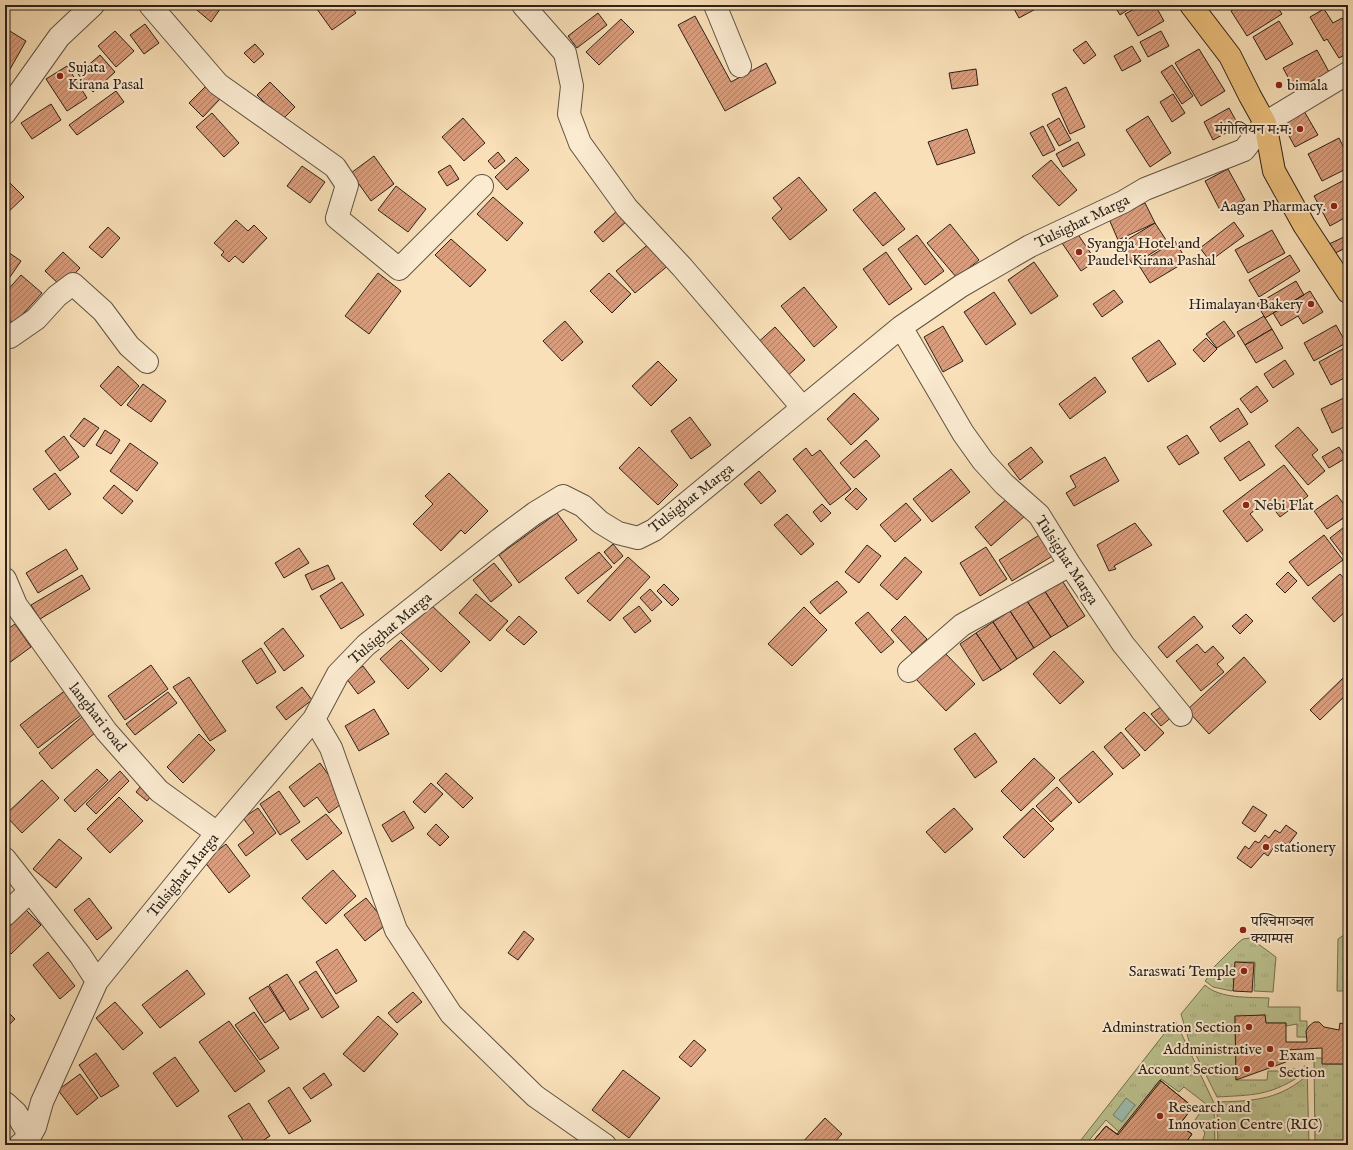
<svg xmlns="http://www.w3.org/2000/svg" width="1353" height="1150" font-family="'IM FELL English','Noto Serif Devanagari',serif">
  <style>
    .grass { fill: url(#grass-tufts); stroke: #747254 }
    .park { fill: url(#park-crowns); stroke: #747254 }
    .water { fill: #9ebdaf; stroke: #707f73 }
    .building { fill: url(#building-hatch); stroke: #2c221a }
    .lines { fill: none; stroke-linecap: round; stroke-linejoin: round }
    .minor-casing { stroke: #5f5242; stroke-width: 24 }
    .major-casing { stroke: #2c221a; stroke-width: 24 }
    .minor { stroke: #fbebd1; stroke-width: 22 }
    .major { stroke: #ecc07c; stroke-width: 22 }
    .poi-dot { fill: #8f2418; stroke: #fbebd1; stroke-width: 1.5 }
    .labels { text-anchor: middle; stroke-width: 4; stroke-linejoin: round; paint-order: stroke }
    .poi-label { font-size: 15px; fill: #2c221a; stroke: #fbebd1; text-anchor: start }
    .street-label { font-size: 15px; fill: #2c221a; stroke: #fbebd1 }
  </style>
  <defs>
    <pattern id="grass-tufts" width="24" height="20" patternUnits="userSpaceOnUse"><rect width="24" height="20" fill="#bcc28f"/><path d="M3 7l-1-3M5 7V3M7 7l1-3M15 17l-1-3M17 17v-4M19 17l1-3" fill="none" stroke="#a2a67b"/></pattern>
    <pattern id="park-crowns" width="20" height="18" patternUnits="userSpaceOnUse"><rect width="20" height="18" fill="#bcc28f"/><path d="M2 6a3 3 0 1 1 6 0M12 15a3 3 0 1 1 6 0" fill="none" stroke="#a2a67b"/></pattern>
    <pattern id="building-hatch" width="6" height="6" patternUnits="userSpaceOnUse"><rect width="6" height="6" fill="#d99d7d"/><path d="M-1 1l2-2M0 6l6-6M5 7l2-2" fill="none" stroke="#b08066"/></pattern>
  </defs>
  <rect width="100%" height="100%" fill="#f9e0b8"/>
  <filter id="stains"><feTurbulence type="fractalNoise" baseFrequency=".005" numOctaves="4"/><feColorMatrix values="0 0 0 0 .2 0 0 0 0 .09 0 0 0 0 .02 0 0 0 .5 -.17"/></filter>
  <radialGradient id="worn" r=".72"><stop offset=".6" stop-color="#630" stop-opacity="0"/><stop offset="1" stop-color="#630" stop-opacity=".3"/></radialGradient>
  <path class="grass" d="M1250,938L1276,957L1273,992L1254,991L1255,962H1235L1233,977L1234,989L1232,991L1213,987L1205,981L1211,973L1212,969L1239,942L1243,939Z
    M1205,985C1220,999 1249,997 1269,998L1268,1007H1300V1021H1307V1037H1297V1024L1286,1026V1023H1266L1265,1015L1235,1017L1236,1080H1267L1268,1071H1287L1288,1069H1300V1076C1269,1096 1252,1095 1217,1097L1189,1041L1181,1014Z
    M1175,1020L1213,1101L1214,1107L1215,1145H1201L1205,1133L1195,1120L1206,1104L1184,1087L1179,1092L1161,1079L1119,1132L1106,1120L1085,1145H1077Z
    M1314,1058H1325L1326,1064H1347L1348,1145H1315Z
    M1304,1066H1307L1309,1145H1218L1217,1107L1215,1102C1250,1101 1276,1101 1304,1078Z"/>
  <path class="park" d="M1344,935H1348V991H1337L1338,939Z"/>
  <path class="water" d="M1126,1098L1135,1105L1122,1122L1113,1115Z"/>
  <path class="building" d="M191,5H223L211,22Z
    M314,5H350L356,13L332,30Z
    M1012,5H1043L1019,18Z
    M1114,5H1135L1120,15Z
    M1142,5H1155L1164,21L1138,36L1125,14Z
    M1241,5H1276L1282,14L1247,36L1231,11Z
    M1324,9L1333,23L1342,18L1348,28V53L1339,58L1327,39L1324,41L1310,17Z
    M598,13L607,25L577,48L568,36Z
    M695,16L731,82L766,63L776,83L725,111L678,25Z
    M621,19L634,32L599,65L586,52Z
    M1279,21L1293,44L1266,60L1253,37Z
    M145,24L159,43L144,54L130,35Z
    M5,28L26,41L5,78Z
    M115,31L134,51L116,67L98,46Z
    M1161,31L1169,46L1148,57L1140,42Z
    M1086,41L1096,55L1084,64L1073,50Z
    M255,44L264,54L254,63L244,53Z
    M1132,46L1141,61L1122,71L1114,56Z
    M1199,49L1225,91L1201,106L1175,63Z
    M1317,50L1329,72L1295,90L1283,68Z
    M100,55L115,72L93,92L78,74Z
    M1172,65L1193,96L1182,104L1161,72Z
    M67,66L87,98L67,111L46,79Z
    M976,69L978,85L952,89L949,73Z
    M270,82L295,107L282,120L257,95Z
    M206,86L220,99L203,117L189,103Z
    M1066,87L1085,127L1070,134L1052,94Z
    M116,91L124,102L77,135L69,125Z
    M1173,94L1185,113L1172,122L1160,102Z
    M51,104L61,120L32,139L21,123Z
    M1229,108L1239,126L1213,140L1204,122Z
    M1304,111L1318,135L1295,147L1282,123Z
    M212,113L239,143L224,157L196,127Z
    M1148,116L1171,153L1150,167L1126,130Z
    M463,118L485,143L464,161L442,137Z
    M1059,118L1071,140L1059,146L1047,125Z
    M1043,126L1055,150L1043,156L1030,133Z
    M967,129L975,153L937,165L928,142Z
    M1339,138L1348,156V168L1322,181L1308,154Z
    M1078,142L1085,155L1063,167L1056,154Z
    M498,152L505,161L495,169L488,161Z
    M374,156L394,184L371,201L351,173Z
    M516,157L529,170L507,190L495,177Z
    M1051,160L1077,190L1059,206L1032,176Z
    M450,165L459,179L447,186L438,172Z
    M302,166L325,182L310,203L287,186Z
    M1228,169L1245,200L1221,212L1205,181Z
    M799,177L827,210L790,240L772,218L782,209L773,198Z
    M5,178L24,197L5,215Z
    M1348,178V216L1330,226L1314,196Z
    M396,186L426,209L408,232L378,210Z
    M875,192L905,229L883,246L853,210Z
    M493,197L523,223L507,241L477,214Z
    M1145,203L1155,223L1118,240L1109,219Z
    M617,211L627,221L603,242L594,232Z
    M236,220L248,231L254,225L267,238L243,263L235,256L229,262L221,255L224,252L214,243Z
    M1234,222L1244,236L1210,261L1200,248Z
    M1155,223L1168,243L1133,265L1120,244Z
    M950,224L979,260L957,278L927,243Z
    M108,227L120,238L102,258L89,247Z
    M1272,230L1285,253L1248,273L1235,250Z
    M1077,233L1096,261L1081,271L1062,243Z
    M917,235L944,271L925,285L898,249Z
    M1344,237L1348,247L1333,254L1329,244Z
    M451,239L486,270L470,287L435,255Z
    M1175,241L1187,261L1150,283L1138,264Z
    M651,242L670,264L635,293L616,271Z
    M5,250L21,261L10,277L5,274Z
    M63,252L80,268L62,287L45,271Z
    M886,252L912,289L889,305L863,269Z
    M1290,255L1300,271L1259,297L1249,280Z
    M1034,262L1058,296L1031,314L1008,280Z
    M378,273L401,291L369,334L345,316Z
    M609,273L631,294L612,313L590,291Z
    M21,275L42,293L14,324L5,316V293Z
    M1296,281L1304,295L1265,318L1257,304Z
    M804,287L837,327L814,347L781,306Z
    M1114,290L1123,302L1102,317L1093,304Z
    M1310,291L1323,312L1303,324L1298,316L1281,326L1273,313Z
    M994,292L1016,324L986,345L964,312Z
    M1264,316L1272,329L1245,345L1237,332Z
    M565,321L583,342L562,361L543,341Z
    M1224,321L1235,336L1217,348L1206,334Z
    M1336,325L1346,343L1314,361L1304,343Z
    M943,326L963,361L943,372L924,337Z
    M775,327L805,360L785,378L755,345Z
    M1272,329L1283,348L1256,363L1245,345Z
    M1206,338L1217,349L1204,362L1193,350Z
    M1159,340L1176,364L1148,382L1132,358Z
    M1348,346V376L1331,385L1319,362Z
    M1285,360L1294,374L1273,388L1264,374Z
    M658,361L677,380L651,406L632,386Z
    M118,366L139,386L121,406L100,386Z
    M1095,377L1106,392L1070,419L1059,404Z
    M143,384L166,401L151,422L127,405Z
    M1257,386L1268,401L1251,413L1240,399Z
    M854,393L879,419L851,445L827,419Z
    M1348,396V425L1332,433L1321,409Z
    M1238,408L1248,424L1220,442L1210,427Z
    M690,417L711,445L691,459L671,431Z
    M84,418L99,428L84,447L70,436Z
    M1298,427L1318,450L1312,455L1325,471L1308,485L1275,446Z
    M105,430L120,440L111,454L96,445Z
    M1187,435L1199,453L1179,465L1167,447Z
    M64,436L79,457L60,471L45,451Z
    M866,440L880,456L854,478L840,463Z
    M1249,441L1265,465L1240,481L1224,458Z
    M130,443L158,463L137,491L110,471Z
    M639,447L678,485L658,505L619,468Z
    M1031,447L1043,462L1020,480L1008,464Z
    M1339,447L1346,458L1329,468L1322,457Z
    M806,448L812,456L820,450L851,489L830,505L793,459Z
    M1105,457L1119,481L1074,506L1066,493L1076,487L1070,476Z
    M1284,465L1308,496L1280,517L1267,500L1250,514L1263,530L1247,542L1223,511Z
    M951,469L970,492L932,522L913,499Z
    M759,471L776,491L761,504L744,484Z
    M55,473L71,494L49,510L33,489Z
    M449,473L488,511L465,534L461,530L441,551L413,524L433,504L425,496Z
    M114,485L133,501L122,514L103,498Z
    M856,488L867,499L857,510L845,499Z
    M1337,495L1348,510V515L1327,529L1314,511Z
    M1009,497L1026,515L991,546L975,527Z
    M906,503L921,520L895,542L880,525Z
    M822,504L831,513L821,522L813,512Z
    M557,513L577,540L519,583L499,555Z
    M787,514L814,544L801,555L774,525Z
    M1135,523L1152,545L1114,566L1116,569L1109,571L1097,545Z
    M1348,524V551L1343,555L1330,538Z
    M1041,534L1054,555L1012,581L999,560Z
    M1324,535L1343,560L1308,586L1289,562Z
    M613,544L623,556L614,564L604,552Z
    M867,545L881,556L859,583L845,572Z
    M986,547L1007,579L980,596L960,563Z
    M299,548L309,563L284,578L275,563Z
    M66,549L78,569L38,593L26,573Z
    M599,552L612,567L578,594L565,578Z
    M628,557L650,577L610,621L587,601Z
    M905,557L922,572L897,600L880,585Z
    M494,563L512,585L491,602L473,580Z
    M328,565L335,579L312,590L305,575Z
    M1288,572L1297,581L1285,593L1276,584Z
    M1340,574L1348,583V609L1334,622L1312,598Z
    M82,575L90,589L40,619L31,605Z
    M1061,579L1085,616L1068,627L1044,590Z
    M837,581L847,592L820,614L810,602Z
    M342,582L364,615L341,629L320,596Z
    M664,584L679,599L672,606L657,591Z
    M650,589L662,602L652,611L640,598Z
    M1044,590L1068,627L1051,637L1027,601Z
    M476,594L508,621L490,641L459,613Z
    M1027,601L1051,637L1034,648L1010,611Z
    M429,603L470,642L441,672L400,632Z
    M639,606L651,621L635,633L623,618Z
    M804,607L827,630L792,666L768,644Z
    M1010,611L1034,648L1017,659L993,622Z
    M868,612L894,642L881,653L855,623Z
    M1246,614L1253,621L1240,634L1232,626Z
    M519,616L537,632L524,645L506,630Z
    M905,616L927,639L912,653L891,630Z
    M1194,616L1203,627L1167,658L1158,647Z
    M993,622L1017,659L1001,670L976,633Z
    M15,624L31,647L5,666V631Z
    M283,628L304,656L284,671L264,643Z
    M976,633L1001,670L983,681L960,644Z
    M401,640L429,669L408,689L380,659Z
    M1197,644L1205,653L1213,646L1224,658L1217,664L1224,672L1201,691L1176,661Z
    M261,648L276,672L257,684L242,661Z
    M943,651L975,684L946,711L914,677Z
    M1054,651L1084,682L1060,704L1033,674Z
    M1244,657L1266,682L1209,734L1187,710Z
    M151,665L168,689L125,720L108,696Z
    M363,666L375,682L358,694L346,678Z
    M189,677L226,731L210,741L173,687Z
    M1344,677L1348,681V693L1320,720L1310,710Z
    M71,686L89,709L38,748L20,725Z
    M302,687L312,700L286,720L276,707Z
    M168,692L177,703L135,735L126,724Z
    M1165,704L1174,715L1161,726L1151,714Z
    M374,709L389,734L359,751L345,726Z
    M89,711L102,727L52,769L39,753Z
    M1144,712L1164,733L1145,751L1125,729Z
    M1121,732L1140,755L1123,769L1104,747Z
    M975,733L997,762L975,778L954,749Z
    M199,734L215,750L183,783L167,767Z
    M1093,751L1113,774L1079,803L1059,780Z
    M1034,758L1055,778L1021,811L1001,791Z
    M320,763L335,784L333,786L344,802L329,813L317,797L304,807L289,787Z
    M97,769L108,780L75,812L64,800Z
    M120,771L129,781L96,814L86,804Z
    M446,773L473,798L463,808L437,783Z
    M42,780L59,798L22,833L5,815Z
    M144,782L155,791L147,801L136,792Z
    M431,783L443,794L425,813L413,802Z
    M1057,787L1072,803L1051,822L1036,806Z
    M279,791L300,822L280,835L260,804Z
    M119,797L143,821L110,853L87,829Z
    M1253,806L1267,815L1255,832L1242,823Z
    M258,808L276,833L246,856L238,845L254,833L243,818Z
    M954,808L973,829L945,853L926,832Z
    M1033,808L1054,829L1024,858L1003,837Z
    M404,811L414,828L392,842L382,825Z
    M326,814L342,833L307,860L291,840Z
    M436,824L449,837L440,846L427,834Z
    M1286,825L1297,833L1288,845L1284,843L1279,850L1274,847L1268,856L1264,853L1251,868L1237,858L1245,846L1249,849L1255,841L1259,843L1265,835L1269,838L1275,830L1280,833Z
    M59,839L82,858L56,888L33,869Z
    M226,844L250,876L229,893L204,861Z
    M333,870L356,896L326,924L302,898Z
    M89,898L112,928L97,940L74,910Z
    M366,898L387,924L365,941L344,915Z
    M25,909L41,925L11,954L5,948V928Z
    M524,931L534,939L518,960L508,953Z
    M337,949L357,981L336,994L316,962Z
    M48,952L75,986L60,999L33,965Z
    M1235,962L1254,963L1252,992L1233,991Z
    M187,970L205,994L160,1028L142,1005Z
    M316,971L339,1007L322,1018L299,982Z
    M287,974L309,1009L290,1020L269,985Z
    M268,986L284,1011L265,1023L249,998Z
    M413,992L422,1002L397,1023L388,1013Z
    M115,1002L143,1033L123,1050L96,1018Z
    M5,1009L15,1019L5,1029Z
    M254,1012L279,1048L260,1060L235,1025Z
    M1265,1015L1266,1023H1286V1042H1307L1306,1031L1309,1026L1314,1022H1319L1324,1027L1339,1030L1340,1023L1348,1025V1071L1347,1064H1322V1048L1285,1050L1286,1062L1236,1080L1235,1016Z
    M378,1016L398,1034L364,1072L343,1054Z
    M229,1021L265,1071L235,1092L199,1042Z
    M694,1040L706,1050L691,1067L679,1057Z
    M96,1053L119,1086L101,1097L79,1065Z
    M175,1057L199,1091L177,1107L153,1073Z
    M623,1070L660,1098L629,1138L592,1110Z
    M324,1073L332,1085L311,1099L303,1088Z
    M80,1074L98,1098L77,1115L58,1090Z
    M1160,1080L1193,1107L1179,1125L1192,1134L1184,1145H1090L1106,1126L1117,1134Z
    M1161,1081L1193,1107L1179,1125L1192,1134L1184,1145H1090L1106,1126L1118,1135Z
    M289,1087L311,1121L289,1134L268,1101Z
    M249,1103L270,1136L256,1145H246L228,1116Z
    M825,1118L842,1134L832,1145H800Z"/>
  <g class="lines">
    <defs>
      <path id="minor" d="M150,5L218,84L335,167L347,185L337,218L399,269L482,186
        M523,5L565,53L572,86L569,114L580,143L627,208L682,267L802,407
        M715,5L740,66
        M5,113L59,37L93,5
        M901,327L963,433L983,461L1004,484L1039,515L1070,565L1123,644L1181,715
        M5,335L10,337L36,319L57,296L73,284L103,311L129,346L147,362
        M5,579L16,605L106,731L159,791L217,833
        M909,671L962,625L1070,565
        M314,719L331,748L396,930L451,1014L535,1096L605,1145
        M5,859L80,955L97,981
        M5,915L30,891
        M5,1103L16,1113L30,1136
        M20,1145L30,1136L35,1127L42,1102L97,981L217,833L314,719L338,674L366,645L500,539L535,513L563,496L583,506L600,522L618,533L638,538L654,530L901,327L961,286L1030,246L1123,202L1145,189L1244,150L1265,123L1348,73"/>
      <path id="major" d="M1191,5L1230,56L1250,96L1265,123L1274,171L1304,225L1348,292"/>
    </defs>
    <use href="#minor" class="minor-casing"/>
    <use href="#major" class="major-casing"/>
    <use href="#minor" class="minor"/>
    <use href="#major" class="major"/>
  </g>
  <g class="poi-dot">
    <circle cx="60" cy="76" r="4"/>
    <circle cx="1279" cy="85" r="4"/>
    <circle cx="1300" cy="129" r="4"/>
    <circle cx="1334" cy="206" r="4"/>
    <circle cx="1079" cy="252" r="4"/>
    <circle cx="1311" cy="304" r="4"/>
    <circle cx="1246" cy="505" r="4"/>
    <circle cx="1266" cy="847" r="4"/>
    <circle cx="1243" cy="930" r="4"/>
    <circle cx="1244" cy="971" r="4"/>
    <circle cx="1249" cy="1027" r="4"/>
    <circle cx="1270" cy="1049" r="4"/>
    <circle cx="1271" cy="1064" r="4"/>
    <circle cx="1247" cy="1069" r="4"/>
    <circle cx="1160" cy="1116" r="4"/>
  </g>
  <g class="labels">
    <g class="poi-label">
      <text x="68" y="72">Sujata<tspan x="68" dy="17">Kirana Pasal</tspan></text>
      <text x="1287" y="90">bimala</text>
      <text x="1292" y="134" text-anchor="end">मंगोलियन म:म:</text>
      <text x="1326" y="211" text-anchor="end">Aagan Pharmacy.</text>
      <text x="1087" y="248">Syangja Hotel and<tspan x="1087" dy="17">Paudel Kirana Pashal</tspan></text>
      <text x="1303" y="309" text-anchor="end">Himalayan Bakery</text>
      <text x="1254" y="510">Nebi Flat</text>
      <text x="1274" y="852">stationery</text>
      <text x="1251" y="926">पश्‍चिमाञ्‍चल<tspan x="1251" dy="17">क्याम्पस</tspan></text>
      <text x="1236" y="976" text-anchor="end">Saraswati Temple</text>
      <text x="1241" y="1032" text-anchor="end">Adminstration Section</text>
      <text x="1262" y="1054" text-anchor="end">Addministrative</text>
      <text x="1279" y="1060">Exam<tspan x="1279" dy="17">Section</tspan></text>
      <text x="1239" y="1074" text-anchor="end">Account Section</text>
      <text x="1168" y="1112">Research and<tspan x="1168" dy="17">Innovation Centre (RIC)</tspan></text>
    </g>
    <g class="street-label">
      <text transform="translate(1082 221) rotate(-26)" y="5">Tulsighat Marga</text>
      <text transform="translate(691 498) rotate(-38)" y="5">Tulsighat Marga</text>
      <text transform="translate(1067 560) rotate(57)" y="5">Tulsighat Marga</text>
      <text transform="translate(390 628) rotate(-40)" y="5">Tulsighat Marga</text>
      <text transform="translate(98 717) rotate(52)" y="5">langhari road</text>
      <text transform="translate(183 875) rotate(-51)" y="5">Tulsighat Marga</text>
    </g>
  </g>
  <rect width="1353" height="1150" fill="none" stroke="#f9e0b8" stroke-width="20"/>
  <rect x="6" y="6" width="1341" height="1138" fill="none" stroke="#2c221a" stroke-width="2"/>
  <rect x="10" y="10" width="1333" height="1130" fill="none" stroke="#2c221a"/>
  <rect width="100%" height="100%" filter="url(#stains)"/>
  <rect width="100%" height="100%" fill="url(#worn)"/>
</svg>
